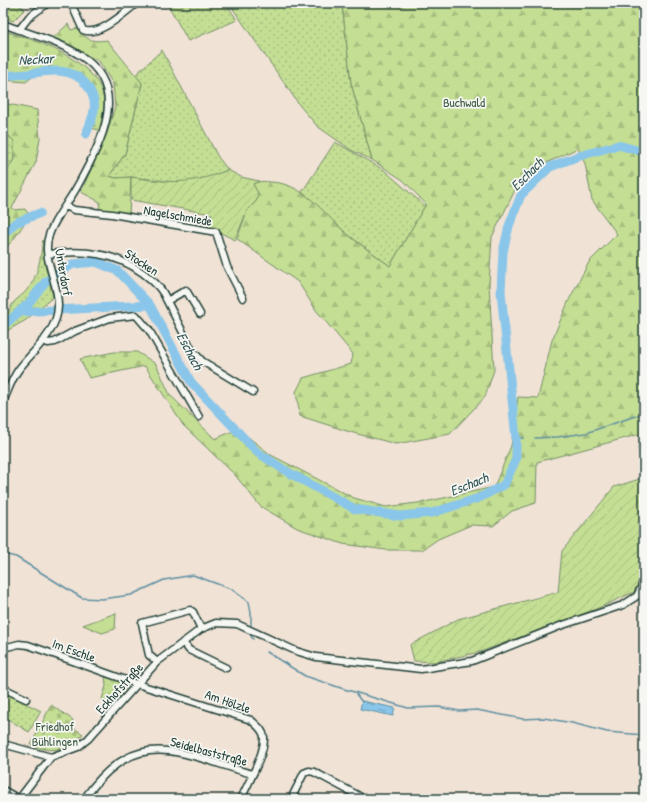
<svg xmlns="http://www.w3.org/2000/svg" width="647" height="802" font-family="'Patrick Hand',sans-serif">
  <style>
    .grass { fill: url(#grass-dots); stroke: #728e64 }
    .forest { fill: url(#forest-firs); stroke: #728e64 }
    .cemetery { fill: url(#cemetery-stones); stroke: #728e64 }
    .park { fill: #c4de94; stroke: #728e64 }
    .garden { fill: url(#garden-furrows); stroke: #728e64 }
    .water { fill: url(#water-ripples); stroke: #5f8fa1 }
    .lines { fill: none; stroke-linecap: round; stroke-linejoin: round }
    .stream { stroke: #5f8fa1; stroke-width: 1.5 }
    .river { stroke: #8ac6ea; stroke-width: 9 }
    .minor-casing { stroke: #1f3d34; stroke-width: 9 }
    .minor { stroke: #f6f6f2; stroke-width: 6 }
    .labels { text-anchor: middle; stroke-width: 3.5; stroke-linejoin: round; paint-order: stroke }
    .park-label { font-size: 13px; fill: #405d47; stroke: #f6f6f2 }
    .street-label { font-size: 13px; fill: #1f3d34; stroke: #f6f6f2 }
    .water-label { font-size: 14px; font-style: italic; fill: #345858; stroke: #f6f6f2 }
  </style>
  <defs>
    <pattern id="grass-dots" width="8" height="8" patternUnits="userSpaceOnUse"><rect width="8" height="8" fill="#c4de94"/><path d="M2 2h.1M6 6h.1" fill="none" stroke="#a8bf80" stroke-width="1.8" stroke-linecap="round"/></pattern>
    <pattern id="forest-firs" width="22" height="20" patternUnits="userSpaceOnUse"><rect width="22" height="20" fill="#c4de94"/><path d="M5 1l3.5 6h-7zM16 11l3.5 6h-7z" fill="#a8bf80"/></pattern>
    <pattern id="cemetery-stones" width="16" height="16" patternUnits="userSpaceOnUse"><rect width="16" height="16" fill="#c4de94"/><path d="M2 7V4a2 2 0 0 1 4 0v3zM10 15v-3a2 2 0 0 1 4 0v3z" fill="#a8bf80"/></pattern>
    <pattern id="garden-furrows" width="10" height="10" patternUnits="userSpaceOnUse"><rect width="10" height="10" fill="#c4de94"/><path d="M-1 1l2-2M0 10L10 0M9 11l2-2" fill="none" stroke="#a8bf80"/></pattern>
    <pattern id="water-ripples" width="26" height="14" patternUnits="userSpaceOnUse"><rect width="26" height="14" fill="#8ac6ea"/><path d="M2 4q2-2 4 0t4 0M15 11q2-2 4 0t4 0" fill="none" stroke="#70a2be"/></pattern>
  </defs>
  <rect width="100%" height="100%" fill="#f0e2d5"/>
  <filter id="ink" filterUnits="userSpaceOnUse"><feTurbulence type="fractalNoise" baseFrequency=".025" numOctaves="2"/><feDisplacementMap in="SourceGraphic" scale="8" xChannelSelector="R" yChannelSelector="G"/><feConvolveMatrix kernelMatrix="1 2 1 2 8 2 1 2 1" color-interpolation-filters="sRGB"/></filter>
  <g filter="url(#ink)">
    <path class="grass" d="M3,3H16L25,9L13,21L3,17Z
      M167,3H226L237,20L188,41Z
      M229,3H342L351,83L372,160L351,150L317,126L300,106Z
      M162,50L218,157L228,170L206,179L183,183L131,177L116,178L109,176L125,154L142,83L135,75Z
      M3,130L14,141V159L3,178V152L8,143L3,141Z
      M335,142L384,170L425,206L390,266L347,234L302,192Z
      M43,240L45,264L53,297L26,320L3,333V315L9,312C13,299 18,300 26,291C39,277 40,258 43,240Z
      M105,676L125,683L128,686L111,705L102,699L106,686Z
      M3,692L41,711L29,732L3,716Z"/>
    <path class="forest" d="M342,3H644V433L537,462L536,503L512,511L493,526L471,525L438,539L422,550H386L343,544L297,528L260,506L235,475L183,425L145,366L89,378L80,359L114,352H137L156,364L170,395L215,439L238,429L271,455L354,498L386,507L425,502L494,487L511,446L518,397L538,398L552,340L569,300L589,262L617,234L592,200L585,164L578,148L544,164L515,190L492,237L489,284L494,370L485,397L450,434L396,444L350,432L300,416L296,392L303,378L351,364L353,354L316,310L298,282L237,239L247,211L257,200L253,184C259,181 263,181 270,182C304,183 322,212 346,233C360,245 376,255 390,266L426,204L403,180L372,160L351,83Z
      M68,24L71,30L78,28C87,41 93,42 107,40L142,83L125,154L109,176L116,178L131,177L129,215L99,209L100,202L81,192L107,133L115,107L113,84L99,61L52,39Z
      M3,31C35,39 93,59 103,94C106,105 102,120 99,130L87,127L93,100L87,86L73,76L61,72L36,74L26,82L3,80Z
      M3,103L37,110L40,138L36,162L12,208L15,210L25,209L30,216C21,226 14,243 3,249V178L14,159V141L3,130Z"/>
    <path class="cemetery" d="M51,705L73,720L70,726L83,734C67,750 51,754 31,745Z"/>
    <path class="park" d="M116,613L115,629L102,633L83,625Z"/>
    <path class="garden" d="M228,170L241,177L259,181L253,184L258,193L257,200L247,211L235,240L217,231L208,229L212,214L131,200V177C172,183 189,185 228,170Z
      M644,445V571L634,592L596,609L480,652L434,662L414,661L410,645L458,619L558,592L562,551L614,487L643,478L638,446Z"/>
    <path class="water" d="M362,701L395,708L393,716L360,709Z"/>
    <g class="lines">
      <path class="stream" d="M516,438H524
        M535,438L557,437L586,433L644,413
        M3,554L16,557L82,598L102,599L131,595L164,580L193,575L231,589L249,602L251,613V625
        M250,634L253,639
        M267,652L305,676L344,689L408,708L439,707L459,711L477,710L523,719L544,718L572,723L607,732L644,735
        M356,694L362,702"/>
      <path class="river" d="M3,76C11,75 20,75 28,74C48,71 71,66 86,84C100,102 94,115 86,134
        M3,235L15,223L40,213
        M19,312L150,305
        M3,326L28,304L46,281L73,264L96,262L118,271L150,305L191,382L257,452L286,471L355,509L400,516L432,513L479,498L504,485L516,459V438L501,292L503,252L509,226L521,195L550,167L576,157L618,145L644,152"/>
      <defs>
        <path id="minor" d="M71,3L83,30C99,37 124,13 137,3
          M3,24C29,34 58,41 81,56C132,89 99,146 78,185C69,202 55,217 49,235C41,258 59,283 58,306C58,331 33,351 19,369C12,378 8,391 3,402
          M19,30L29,17L48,3
          M66,206L74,210L112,214L216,232L227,267L243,298
          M48,254C83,250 114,252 143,273C154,281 163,289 167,301L186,290L200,314
          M167,301L192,350L202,361L253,392
          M42,341L48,343L55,342L75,331L110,318L136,315L149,330L199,417
          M183,642L189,650L226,668
          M3,648L19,644L28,645L137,684L251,720C256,725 263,729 264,737C265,754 248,783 241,799
          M157,662L149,655L142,623L190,610L193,612L201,629
          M3,688L26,699
          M3,744L51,757L78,747L88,739L157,662L201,629L216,623L237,624L296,651L316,657L421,669L472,661L560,626L623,605L637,596L644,582
          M3,790L19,799
          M242,797L251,799
          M19,799L51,757
          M84,799C137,724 179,753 252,774
          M291,799L304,773L309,771L314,772L359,796L360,799"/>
      </defs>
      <use href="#minor" class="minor-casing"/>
      <use href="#minor" class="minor"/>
    </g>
  </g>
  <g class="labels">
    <g class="park-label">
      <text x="464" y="107">Buchwald</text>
      <text x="55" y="731">Friedhof<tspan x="55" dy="15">Bühlingen</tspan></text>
    </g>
    <g class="street-label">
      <text transform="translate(178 215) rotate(10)" y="5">Nagelschmiede</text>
      <text transform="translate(142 262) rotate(33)" y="5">Stocken</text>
      <text transform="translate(64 272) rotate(80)" y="5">Unterdorf</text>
      <text transform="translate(74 650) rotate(20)" y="5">Im Eschle</text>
      <text transform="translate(119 688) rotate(-48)" y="5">Eckhofstraße</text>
      <text transform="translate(228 701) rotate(19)" y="5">Am Hölzle</text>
      <text transform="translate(209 751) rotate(15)" y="5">Seidelbaststraße</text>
    </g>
    <g class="water-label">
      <text transform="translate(36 59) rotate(-3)" y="5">Neckar</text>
      <text transform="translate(527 174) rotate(-45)" y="5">Eschach</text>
      <text transform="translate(190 351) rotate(62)" y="5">Eschach</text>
      <text transform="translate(469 484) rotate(-22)" y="5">Eschach</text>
    </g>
  </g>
  <rect width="647" height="802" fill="none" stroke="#f6f6f2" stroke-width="16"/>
  <rect x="8" y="8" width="631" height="786" fill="none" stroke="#1f3d34" stroke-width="1.5" filter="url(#ink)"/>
</svg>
